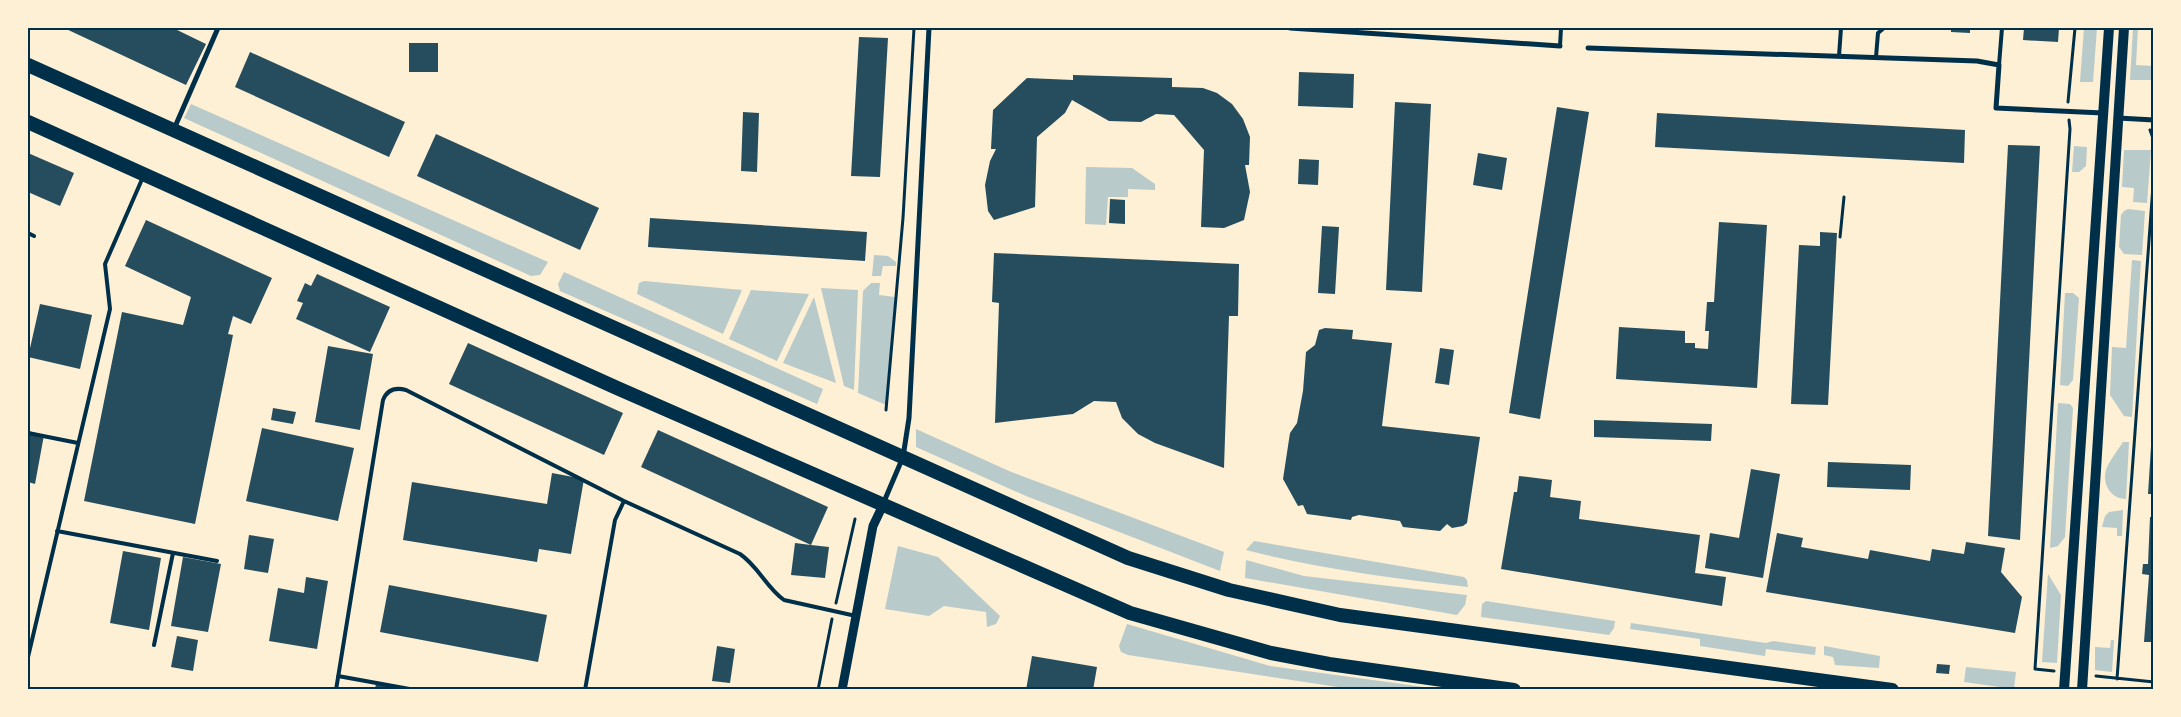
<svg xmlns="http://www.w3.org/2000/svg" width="2181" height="717" font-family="'Golos Text',sans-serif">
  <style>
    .green { fill: #b9caca }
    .building { fill: #264d5e }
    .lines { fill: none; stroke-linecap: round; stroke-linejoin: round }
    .path { stroke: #003049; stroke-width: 3 }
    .service { stroke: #003049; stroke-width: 4 }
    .minor { stroke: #003049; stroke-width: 5 }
    .tertiary { stroke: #003049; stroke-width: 9 }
    .secondary { stroke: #003049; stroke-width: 10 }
    .trunk { stroke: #003049; stroke-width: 14 }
    .neatline { fill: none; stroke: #003049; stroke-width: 2 }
  </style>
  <rect width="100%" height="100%" fill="#fdf0d5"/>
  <path class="green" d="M2084,28H2097L2093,82H2080Z
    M2133,28H2138L2136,65L2152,66L2151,80H2130Z
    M191,104L548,262L540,275L531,276L184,118Z
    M2074,146L2087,147L2086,166L2079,172H2072Z
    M2124,150H2151L2147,203L2133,202L2134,188L2122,187Z
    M1086,167L1132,168L1155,184V190L1128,189V197H1108L1106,225L1085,224Z
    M2128,209L2145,211L2142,255L2124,254L2119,247L2121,215L2124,211Z
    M874,255L888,256L896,262V266H883L881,276H872Z
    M2132,260L2141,261L2132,417L2124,416L2110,395L2112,347L2126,348Z
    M564,272L823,389L817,404L560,291L558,284Z
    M644,281L742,290L723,334L637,294L639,283Z
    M871,283H880L879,295L895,297L886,405L858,393L863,291Z
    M821,288L858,290L854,390L844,386Z
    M751,290L809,294L777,361L729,339Z
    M2065,293H2073L2079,298L2073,380L2068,386L2060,385Z
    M814,297L836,383L783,363Z
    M2058,403L2070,404L2073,408L2065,537L2058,546L2050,548Z
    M916,429L1009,471L1224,552L1220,571L1026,496L916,447Z
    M2123,442H2129L2126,499C2111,499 2102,484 2106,470C2109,461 2118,450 2123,442Z
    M2123,510L2122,536H2117V528L2102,527L2105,516L2109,512Z
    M1254,541L1464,577L1467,580L1468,587C1393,578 1319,569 1246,550Z
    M898,546L938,557L1000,616L996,624L987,627L986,612L944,606L929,616L885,609Z
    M1246,560L1304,576L1467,595L1465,605L1457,615L1245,578Z
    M2048,574L2061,595L2057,663L2042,662Z
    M1486,601L1615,621L1614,628L1609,635L1481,617L1482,604Z
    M1631,623L1766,643L1773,641L1816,647L1815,655L1766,649L1765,656L1700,646V639L1630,629Z
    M1127,624L1270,666L1424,687L1425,689H1351L1128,655L1121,652L1119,646Z
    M2111,640H2114L2112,672L2095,670V647L2110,648Z
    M1824,646L1880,656L1879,668L1835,665L1833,657L1824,655Z
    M1966,667L2016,672L2014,689L1964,682Z"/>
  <path class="building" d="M64,28H173L206,44L186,85Z
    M1951,28H1970V33L1951,32Z
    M2024,28H2059L2058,42L2023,40Z
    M859,37L888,38L880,177L851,176Z
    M409,43H438V72H409Z
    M250,52L405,122L389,157L235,87Z
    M1299,72L1354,74L1353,108L1298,106Z
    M1073,75L1172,78V87L1203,88L1217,93L1232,104L1243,119L1250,137L1249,165H1245L1250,192L1244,220L1224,228L1201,227L1204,150L1174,115L1156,114L1141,122L1109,121L1072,100L1065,113L1037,137L1035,207L994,220L988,211L985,185L990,161L996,149H991L993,110L1027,78L1073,80Z
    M1395,102L1431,104L1422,292L1386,290Z
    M1557,107L1589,112L1540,419L1509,413Z
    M743,112L759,113L757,172L741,171Z
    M1657,113L1965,130L1964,163L1655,147Z
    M436,134L599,208L580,250L417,176Z
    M2008,145L2040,146L2020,540L1988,536Z
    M28,153L74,173L60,206L28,192Z
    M1478,153L1507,158L1502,190L1473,185Z
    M1299,159L1319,160L1318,185L1298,184Z
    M1110,199L1125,200V224L1109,223Z
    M650,218L867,232L865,261L648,247Z
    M146,220L272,278L251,324L233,316L228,334L233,335L195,524L84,501L122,312L183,325L191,297L125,266Z
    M1719,222L1767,225L1757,388L1616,379L1619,327L1685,331V343H1695V348L1708,349L1709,331H1705L1707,302H1714Z
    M1322,226L1339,227L1335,294L1318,293Z
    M1820,232L1837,233L1828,405L1791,404L1799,245L1820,246Z
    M994,253L1239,264L1238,316H1229L1224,468L1155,443L1138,434L1122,418L1116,402L1094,401L1073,414L995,423L999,303L992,302Z
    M317,274L390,307L370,352L296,319L303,303L297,301L305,283L311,286Z
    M40,304L92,315L80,369L28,357Z
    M1325,328L1353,330L1352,339L1392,343L1382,426L1480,437L1467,523L1463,526L1452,528L1447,524L1440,531L1403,527L1400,521L1359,515L1352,517L1351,520L1307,514L1303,505L1298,506L1283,479L1290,433L1297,423L1303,391L1306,352L1315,345L1319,330Z
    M468,343L623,413L604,455L449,384Z
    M328,346L373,354L360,430L315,422Z
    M1440,348L1454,350L1449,385L1435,383Z
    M273,408L296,412L293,424L271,420Z
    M1594,420L1712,424L1711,441L1594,437Z
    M262,428L354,448L338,521L246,501Z
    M658,430L828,507L811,545L829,547L825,578L791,575L795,543L811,545L641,467Z
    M28,431L44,435L35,484L28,482Z
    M2152,431H2154V494H2148Z
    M1828,462L1911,465L1910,490L1827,487Z
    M1751,469L1780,474L1763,578L1705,568L1710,533L1739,538Z
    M552,473L584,479L571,554L539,549L537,562L403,540L412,482L547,504Z
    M1519,476L1552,480L1550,497L1581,501L1579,519L1700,535L1695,573L1726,577L1722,606L1501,569L1514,492H1517Z
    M2150,517H2154V645L2151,642H2144L2149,575L2142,574L2143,564H2148Z
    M1777,533L1803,538L1801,547L1868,559L1870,550L1930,561L1932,549L1964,554L1966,542L2005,548L2001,572L2022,597L2015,633L1766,592Z
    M249,535L274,539L268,573L244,569Z
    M123,551L161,558L149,630L110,623Z
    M183,557L221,564L208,632L171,626Z
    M306,577L328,581L317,649L269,641L278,588L304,593Z
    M389,585L547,615L538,662L380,632Z
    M177,636L198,640L193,671L171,667Z
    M717,646L735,649L730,683L712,681Z
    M1032,656L1097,667L1093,690H1026Z
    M1937,664L1950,665L1949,674L1936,673Z
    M376,683L399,687V690H375Z"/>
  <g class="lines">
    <path class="path" d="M2068,102L2075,28
      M2150,130L2154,141
      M1840,237L1844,197
      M886,410L903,218L914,28
      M836,603L855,519
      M2054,671L2035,669L2070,129L2069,120
      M2096,676L2154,682
      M2117,679L2154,172
      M818,690L832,619"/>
    <path class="service" d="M1560,46L1561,28
      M1839,56L1841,28
      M1876,57L1878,33L1884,28
      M1999,65L2002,28
      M28,233L34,236
      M28,433L78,443
      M57,531L217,561
      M154,645L173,553
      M28,657L110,309L105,264L143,177
      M338,676L415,690
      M336,690L383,400C387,390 395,387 406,390L624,501L740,554C758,566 766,587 784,600L856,616
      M585,690L615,520L624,501"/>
    <path class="minor" d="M1290,28L1560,46
      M1588,48L1977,61L1999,65L1996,108L2103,113
      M2118,118L2154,120
      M174,129L218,28
      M883,504L903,457L909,418L929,28"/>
    <path class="tertiary" d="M842,690L873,526L883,505"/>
    <path class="secondary" d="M2064,690L2109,28
      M2082,690L2124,28"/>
    <path class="trunk" d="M28,65L1128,558L1229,590L1340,615L1892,690
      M28,122L617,388L1130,613L1271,653L1329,664L1514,690"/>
  </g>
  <rect width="2181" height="717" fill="none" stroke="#fdf0d5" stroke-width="58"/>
  <rect x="29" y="29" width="2123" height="659" class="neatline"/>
</svg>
